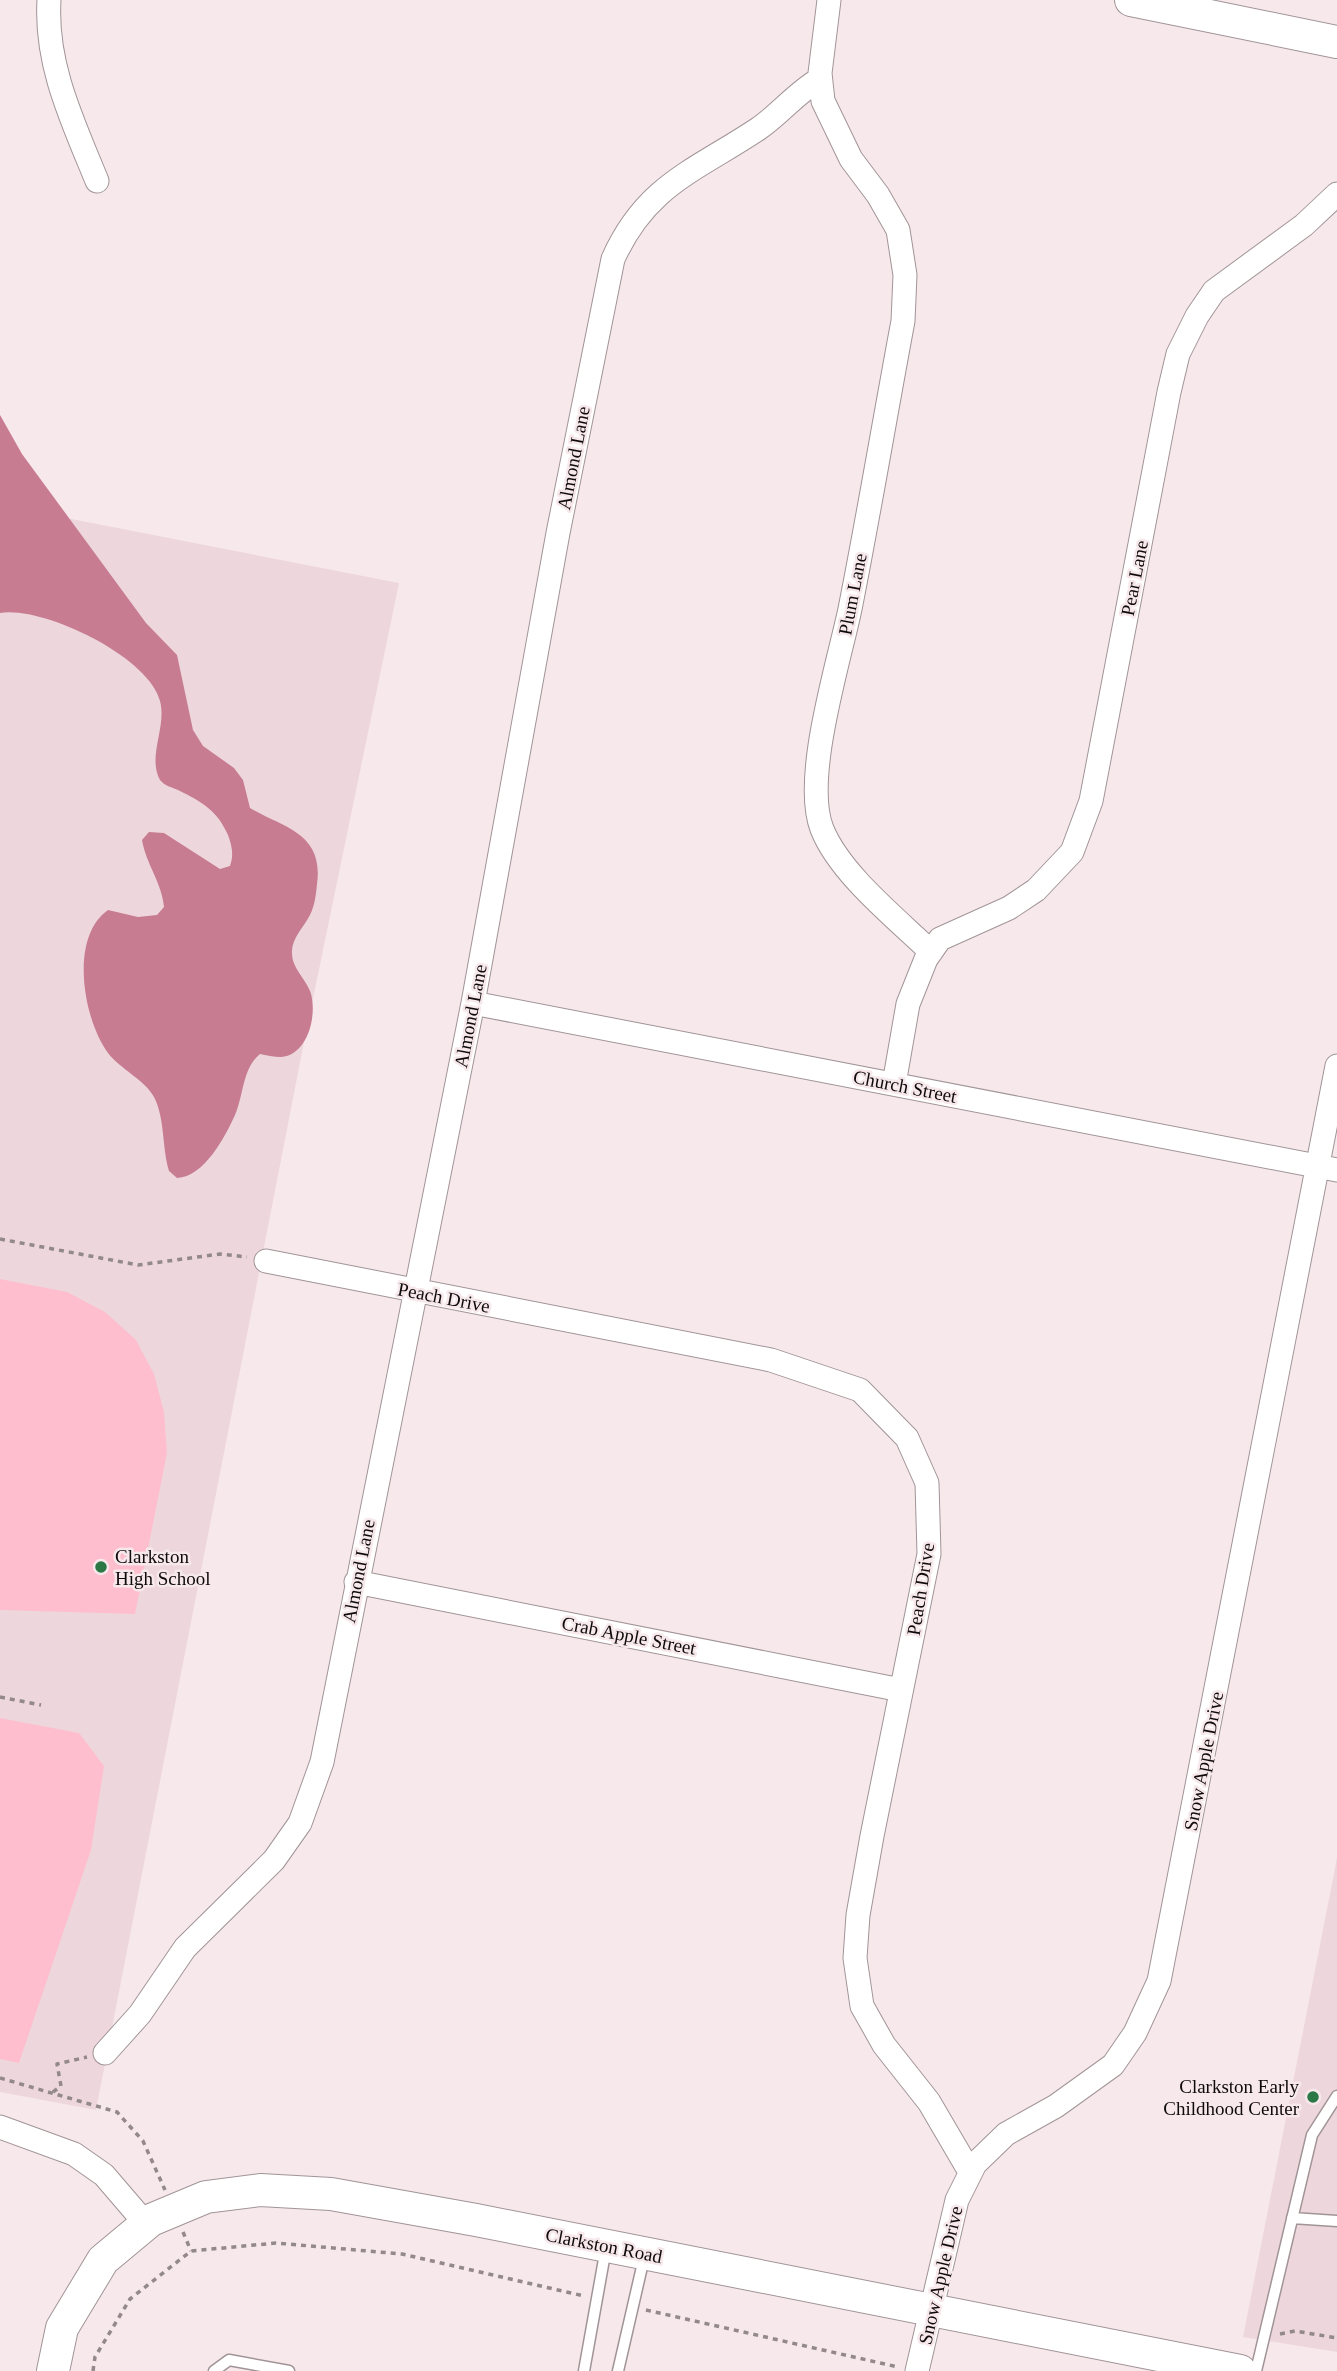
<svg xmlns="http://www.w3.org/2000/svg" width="1337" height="2371" font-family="'Times New Roman',serif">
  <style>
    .built { fill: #edd7dd }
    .green { fill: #febece }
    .water { fill: #c77c91 }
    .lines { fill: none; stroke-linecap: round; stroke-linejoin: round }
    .lane-casing { stroke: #a19497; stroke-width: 13 }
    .street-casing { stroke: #a19497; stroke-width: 25 }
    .secondary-casing { stroke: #a19497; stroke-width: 34 }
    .path { stroke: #93898c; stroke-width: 3.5; stroke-dasharray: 5 5; stroke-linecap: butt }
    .lane { stroke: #fff; stroke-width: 10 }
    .street { stroke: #fff; stroke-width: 23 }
    .secondary { stroke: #fff; stroke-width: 32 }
    .poi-dot { fill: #2c7746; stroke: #f7e8ec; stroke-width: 2.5 }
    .labels { text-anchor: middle; stroke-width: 5; stroke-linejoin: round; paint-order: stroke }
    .street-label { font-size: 19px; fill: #0f0a0c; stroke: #f7e8ec }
    .poi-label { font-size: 19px; fill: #0f0a0c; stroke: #f7e8ec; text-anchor: start }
  </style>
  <rect width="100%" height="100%" fill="#f7e8ec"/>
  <path class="built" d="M0,505L399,583L304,1042L96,2110L0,2092Z
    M1337,1858V2352L1243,2337Z"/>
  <path class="green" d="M0,1279L67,1292L105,1312L136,1340L154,1374L164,1412L167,1453L135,1614L0,1610Z
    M0,1718L79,1733L104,1766L91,1850L19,2063L0,2059Z"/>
  <path class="water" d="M0,415L22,454L146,623L177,655L193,730L203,746L234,768L243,780L250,808C284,828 324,833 317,884C316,894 315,905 310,915C304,927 291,939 292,953C292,968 305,978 310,991C318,1012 309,1055 281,1057C274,1057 266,1055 260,1054C242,1069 244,1095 235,1115C225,1137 204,1177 177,1178L169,1171C162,1148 165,1118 154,1097C145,1080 120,1069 108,1053C83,1019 69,937 108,910L138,917L157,915L164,907C162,883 146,864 142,840L149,832L164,833L220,869L230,866C234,855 232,846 228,835C217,810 202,802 178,790C171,787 165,786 160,780C147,756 167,727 160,701C149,657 44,606 0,613Z"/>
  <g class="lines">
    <defs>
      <path id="lane" d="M1292,2218L1337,2221
        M214,2371L229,2360L289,2371
        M584,2371L606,2248
        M618,2371L644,2258
        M1256,2371L1312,2135L1337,2096"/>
      <path id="street" d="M49,0C45,65 73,122 97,181
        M829,0L820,73L823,101L851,159L878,195L898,230L905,275L903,321C885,417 869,513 850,609C839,662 802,779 822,829C840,874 896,918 931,952
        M473,1003L1337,1170
        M894,1084L908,1004L926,959L940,939L1009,908L1036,890L1072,852L1091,801L1169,392L1178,354L1197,316L1214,291L1304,225L1337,194
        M266,1261L771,1360L860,1390L907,1438L927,1483L929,1554L872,1836L858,1915L855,1958L862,2006L884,2045L929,2102L970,2172
        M356,1582L901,1690
        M105,2053L140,2014L185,1948L274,1860L300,1823L322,1762L473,1003L558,533L613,259C646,185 695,171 758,129C780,114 797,92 820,79
        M0,2127L74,2154L104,2175L146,2224
        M917,2371L957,2200L975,2164L1006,2134L1056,2106L1113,2065L1135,2033L1159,1981L1337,1066"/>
      <path id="secondary" d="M1131,0L1337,42
        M53,2371L62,2328L103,2260L151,2220L206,2197L260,2190L331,2194L476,2220L1240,2371"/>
    </defs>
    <use href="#lane" class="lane-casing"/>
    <use href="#street" class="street-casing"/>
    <use href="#secondary" class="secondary-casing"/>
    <path class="path" d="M0,1239L138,1265L220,1254L247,1257
      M0,1697L41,1705
      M0,2078L117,2112L143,2141L165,2190
      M53,2092L61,2086L57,2064L87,2057
      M183,2232L191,2251
      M646,2310L898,2367
      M1280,2334L1295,2331L1337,2338
      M93,2371L95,2357L130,2299L191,2251L276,2243L402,2254L584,2296"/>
    <use href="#lane" class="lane"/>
    <use href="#street" class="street"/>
    <use href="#secondary" class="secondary"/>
  </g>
  <g class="poi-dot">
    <circle cx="101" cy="1567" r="7"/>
    <circle cx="1313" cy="2097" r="7"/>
  </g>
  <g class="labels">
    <g class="street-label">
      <text transform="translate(573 458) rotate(-79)" y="7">Almond Lane</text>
      <text transform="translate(1134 578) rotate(-79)" y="7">Pear Lane</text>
      <text transform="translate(852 594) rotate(-79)" y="7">Plum Lane</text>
      <text transform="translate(470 1016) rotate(-79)" y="7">Almond Lane</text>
      <text transform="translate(905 1086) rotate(11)" y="7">Church Street</text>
      <text transform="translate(444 1297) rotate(11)" y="7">Peach Drive</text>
      <text transform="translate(358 1571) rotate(-79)" y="7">Almond Lane</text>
      <text transform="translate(920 1589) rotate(-81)" y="7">Peach Drive</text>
      <text transform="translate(629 1635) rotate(11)" y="7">Crab Apple Street</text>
      <text transform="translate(1203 1761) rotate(-79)" y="7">Snow Apple Drive</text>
      <text transform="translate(604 2245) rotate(11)" y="7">Clarkston Road</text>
      <text transform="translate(940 2275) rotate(-77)" y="7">Snow Apple Drive</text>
    </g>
    <g class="poi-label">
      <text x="115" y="1563">Clarkston<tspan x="115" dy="22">High School</tspan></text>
      <text x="1299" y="2093" text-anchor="end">Clarkston Early<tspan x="1299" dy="22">Childhood Center</tspan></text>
    </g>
  </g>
</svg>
